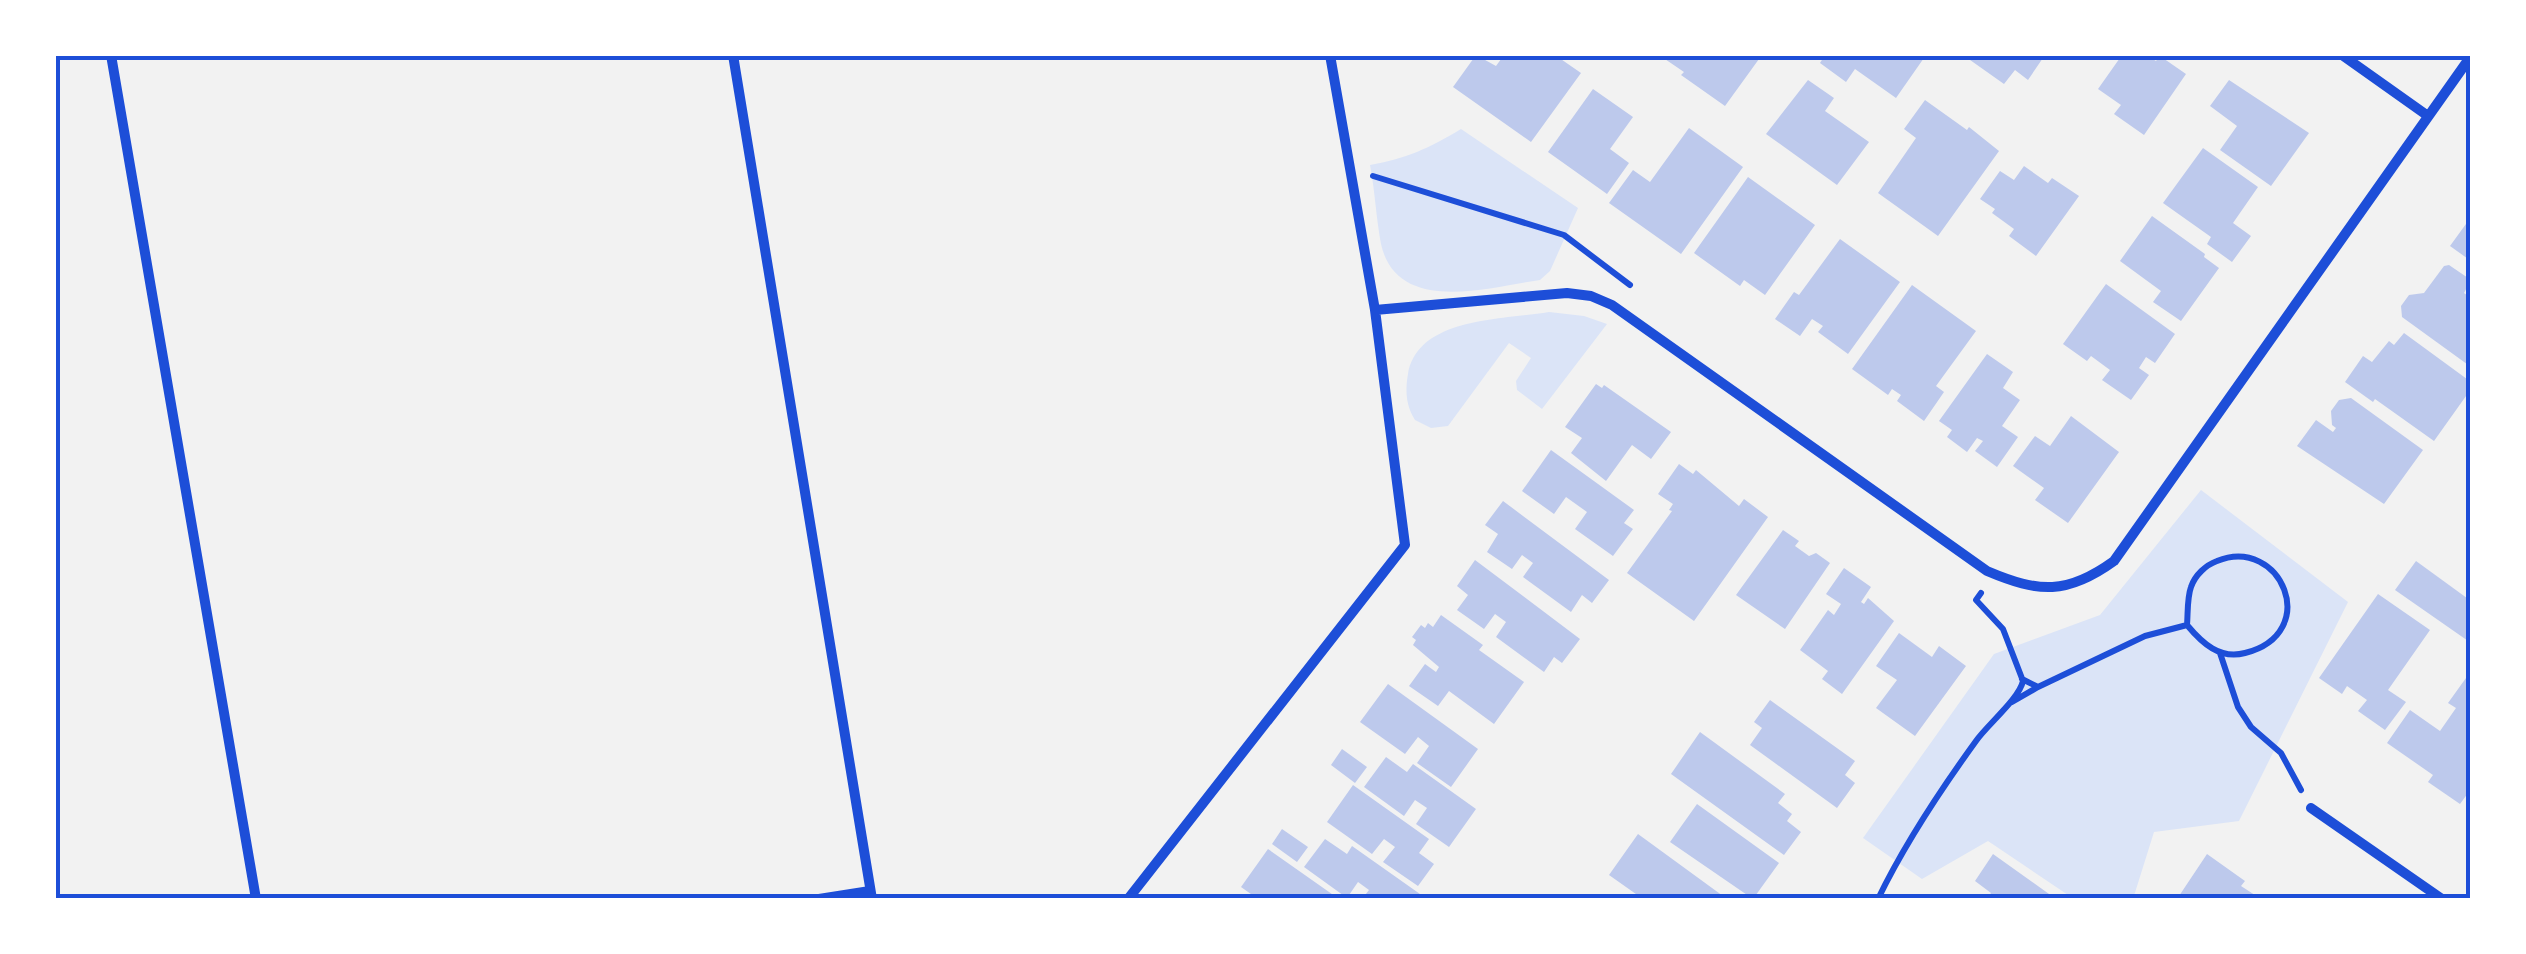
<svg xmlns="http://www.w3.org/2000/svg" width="2526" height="954" font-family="Mulish,sans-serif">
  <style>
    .green { fill: #dbe4f7 }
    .building { fill: #bdc9ec }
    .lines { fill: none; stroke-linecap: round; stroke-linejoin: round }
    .path { stroke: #1d4ed8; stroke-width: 6 }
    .minor { stroke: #1d4ed8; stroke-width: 10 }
    .neatline { fill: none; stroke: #1d4ed8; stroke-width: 4 }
  </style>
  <rect width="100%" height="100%" fill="#f2f2f2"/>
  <path class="green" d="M1461,129L1578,208L1550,271L1540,280C1490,287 1397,316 1381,244C1376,218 1375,191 1370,165C1405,159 1430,148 1461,129Z
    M1549,312L1584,316L1607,324L1542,409L1517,390L1516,381L1531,358L1509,343L1448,426L1431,428L1415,420C1406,406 1405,391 1408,374C1418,317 1503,320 1549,312Z
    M2201,490L2348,602L2239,821L2154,832L2133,899H2074L1988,841L1922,879L1863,838L1994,654L2100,615Z"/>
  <path class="building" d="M1476,55L1496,66L1504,55H1555L1581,73L1531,142L1453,87Z
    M1659,55H1753L1759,59L1725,106L1681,75L1684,72Z
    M1825,55H1926L1896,98L1855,69L1846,82L1820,63Z
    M1963,55H2045L2028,80L2015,70L2004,84Z
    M2122,55H2146L2156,61L2160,56L2186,74L2144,135L2114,114L2121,105L2098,89Z
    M1808,80L1834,98L1825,111L1869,142L1837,185L1766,134Z
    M2229,80L2309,133L2271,186L2220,150L2237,126L2210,106Z
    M1593,89L1633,117L1610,149L1629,163L1607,194L1548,152Z
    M1925,100L1967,130L1969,127L1999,151L1938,236L1878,193L1916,138L1904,129Z
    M1689,128L1743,167L1681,254L1609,203L1633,170L1650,182Z
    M2203,148L2258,187L2233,223L2251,236L2232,262L2207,244L2211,237L2163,203Z
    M2024,166L2048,183L2052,178L2079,196L2036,256L2009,236L2014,229L1992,213L1995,209L1980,199L2000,171L2014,180Z
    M1748,177L1815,225L1765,295L1744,280L1740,286L1694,253Z
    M2152,216L2205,254L2204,257L2219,268L2181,321L2153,302L2161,291L2120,261Z
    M2471,217V261L2450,246Z
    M1840,239L1900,282L1848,354L1818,332L1823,326L1812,319L1800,336L1775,319L1794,292L1799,295Z
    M2449,265L2471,280L2464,293L2471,298V367L2402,317L2401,306L2409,295L2424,293L2444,266Z
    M2106,284L2175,334L2155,363L2146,357L2139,368L2149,375L2131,400L2102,380L2110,370L2091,356L2087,361L2063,344Z
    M1912,285L1976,331L1936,386L1944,392L1924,421L1897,401L1901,395L1892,389L1888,395L1852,369Z
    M2404,333L2471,382V389L2434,441L2375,399L2373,402L2345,382L2363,356L2372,362L2389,341L2394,345Z
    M1987,354L2013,372L2003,388L2020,400L2002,426L2018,437L1997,467L1975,451L1983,441L1977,438L1967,452L1947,437L1952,430L1939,421Z
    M1596,384L1602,388L1604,385L1671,432L1651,459L1632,445L1606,481L1571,453L1582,438L1565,427Z
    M2351,398L2423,450L2384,504L2297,446L2316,420L2333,432L2336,428L2332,425L2331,411L2339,400Z
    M2071,416L2119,452L2068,523L2035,500L2044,488L2013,466L2035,436L2050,446Z
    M1551,450L1634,510L1624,523L1633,529L1613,556L1575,529L1587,512L1566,497L1554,514L1522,491Z
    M1679,464L1693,474L1696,470L1739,506L1744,499L1768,517L1694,621L1627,573L1672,511L1669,510L1673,504L1658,494Z
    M1503,501L1609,580L1592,603L1582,595L1571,612L1523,577L1533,563L1522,555L1512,569L1487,552L1498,534L1485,525Z
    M1783,530L1799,541L1795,546L1809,556L1816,553L1830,563L1785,629L1736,595Z
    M1475,560L1580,639L1562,663L1554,657L1544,672L1496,637L1506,622L1495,614L1484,629L1457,610L1468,595L1457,586Z
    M2416,561L2471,601V643L2395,590Z
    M1844,568L1871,587L1861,602L1864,604L1868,598L1894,621L1842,694L1822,679L1828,671L1800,650L1828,610L1834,615L1841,604L1826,594Z
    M2378,594L2430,630L2388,690L2406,702L2385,730L2358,711L2367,700L2347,686L2342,694L2319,678Z
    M1441,615L1483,645L1479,650L1524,682L1494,724L1449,691L1438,706L1409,686L1425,664L1436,672L1439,667L1413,645L1416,640L1412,637L1421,625L1425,628L1428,623L1433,627Z
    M1899,633L1932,657L1939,646L1966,666L1915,736L1876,708L1897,680L1876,666Z
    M2466,678L2471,681V789L2460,804L2428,782L2433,775L2387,743L2410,710L2440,731L2456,708L2448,703Z
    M1388,684L1478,749L1451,787L1417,763L1429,746L1418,737L1405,754L1360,722Z
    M1770,700L1855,761L1845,775L1855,783L1837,808L1750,745L1762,728L1754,722Z
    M1700,732L1785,794L1778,803L1792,814L1787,821L1801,832L1784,855L1671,774Z
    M1342,749L1367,767L1355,783L1331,765Z
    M1386,757L1407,772L1413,764L1476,809L1449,847L1416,824L1427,808L1415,800L1404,816L1364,787Z
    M1353,785L1429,839L1419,853L1434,864L1418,886L1383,862L1395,847L1384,839L1372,854L1327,822Z
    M1697,804L1779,863L1753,899L1670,842Z
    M1282,829L1308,847L1297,862L1272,844Z
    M1638,834L1723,896L1721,899H1643L1609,875Z
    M1325,839L1347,854L1352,846L1420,894L1416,899H1362L1369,890L1358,882L1347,898L1304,867Z
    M1268,849L1339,899H1258L1241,887Z
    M1993,854L2056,899H1987L1991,893L1975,881Z
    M2207,854L2245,881L2241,886L2261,899H2183L2179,896Z"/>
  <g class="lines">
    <path class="path" d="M1373,176L1564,235L1630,285
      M2220,653L2238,707L2251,727L2281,753L2301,790
      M2022,679L2038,687L2145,636L2187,625C2188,613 2187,598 2191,587C2195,575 2206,565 2217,561C2281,535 2323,633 2245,653C2220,660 2202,643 2187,625
      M2012,702L2038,687
      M1878,899C1905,843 1939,792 1976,741C1988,724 2019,699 2023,681L2003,629L1976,600L1981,593"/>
    <path class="minor" d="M111,55L256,899
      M733,55L872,899
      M2342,55L2428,116
      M1375,310L1567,293L1591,296L1612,305L1987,571C2039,593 2067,595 2114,561L2471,56
      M2311,808L2442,899
      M819,899L870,891
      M1128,899L1405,545L1375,310L1330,55"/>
  </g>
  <rect width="2526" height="954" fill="none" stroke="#ffffff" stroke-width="115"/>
  <rect x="58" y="58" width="2410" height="838" class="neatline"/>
</svg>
